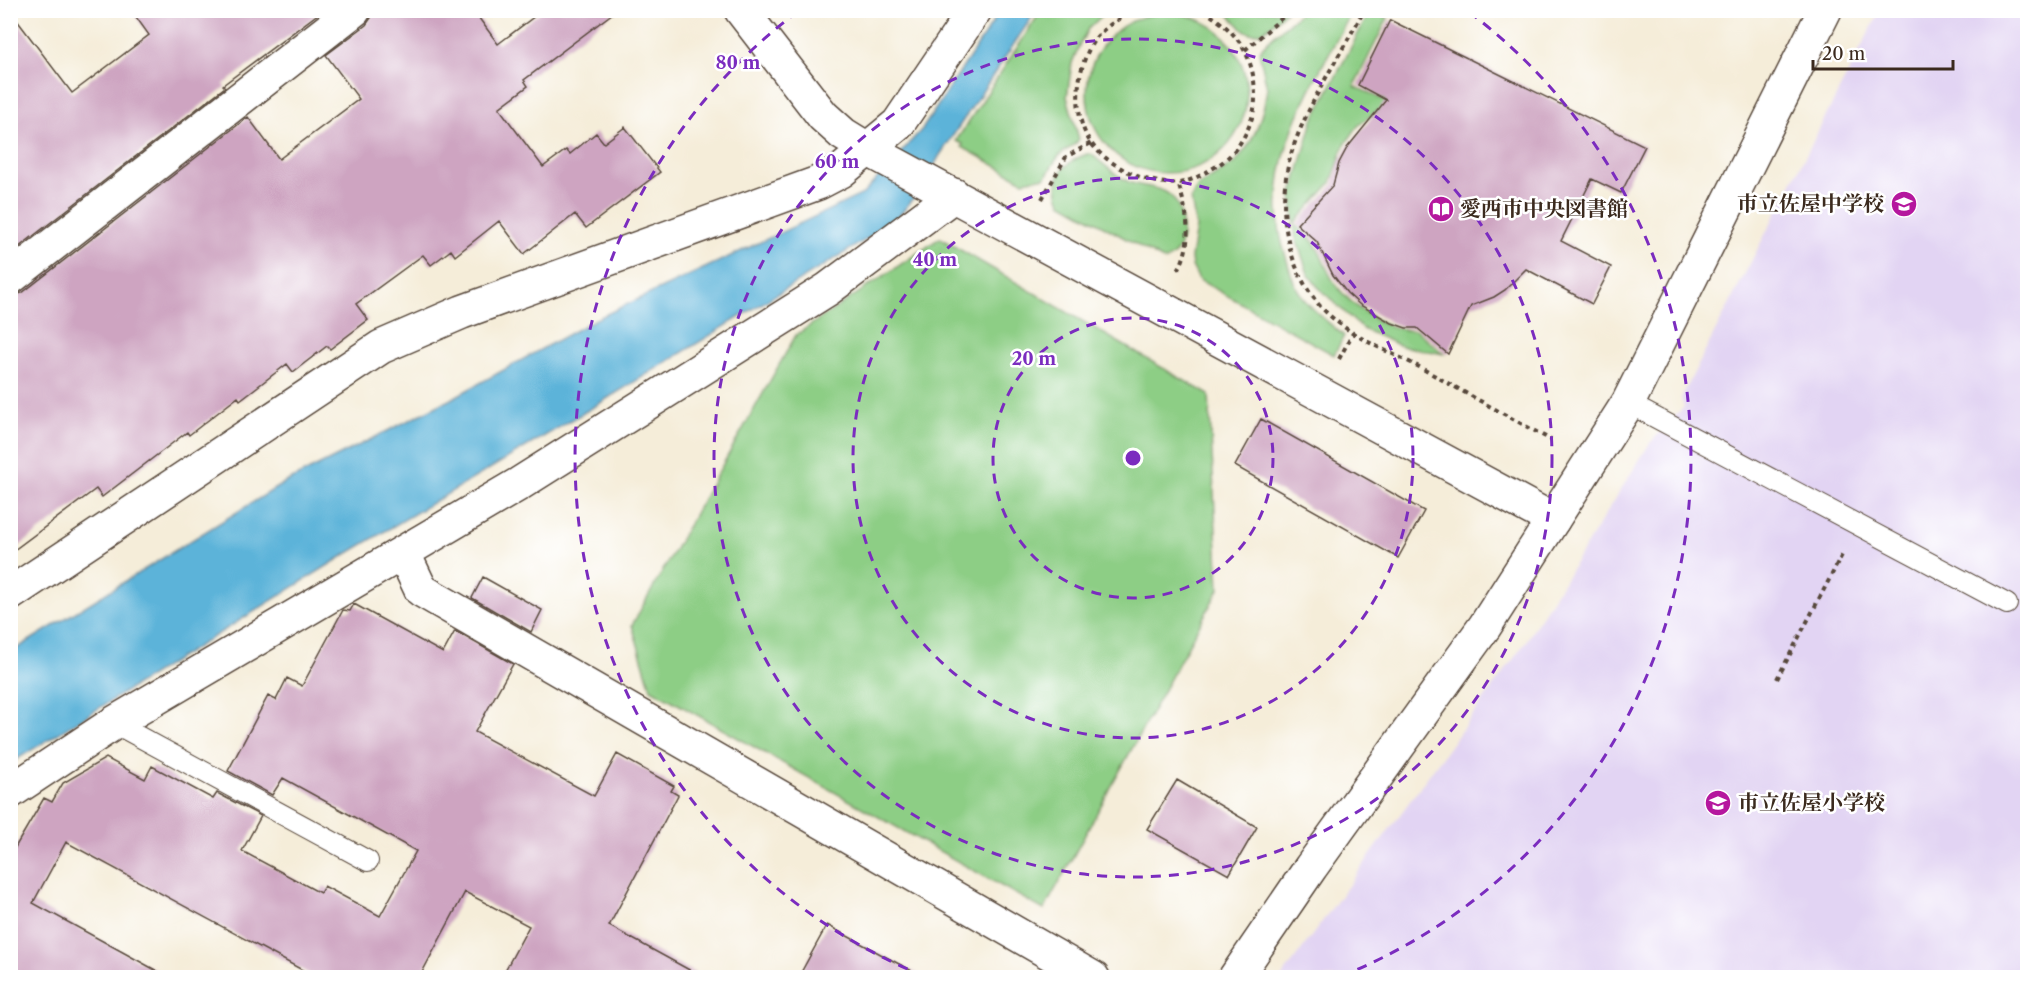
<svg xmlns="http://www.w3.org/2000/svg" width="2038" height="988" font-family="'Libre Caslon Text','Noto Serif JP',serif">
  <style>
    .built { fill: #e2d4f3 }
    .green { fill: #8dce85; stroke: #647c52; stroke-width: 1.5 }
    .water { fill: #5cb3d9; stroke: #4c6e7c; stroke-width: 1.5 }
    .building { fill: #cea4c1 }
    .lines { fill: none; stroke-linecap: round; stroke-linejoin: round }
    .lane-casing { stroke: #57473a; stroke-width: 22 }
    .street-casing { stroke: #57473a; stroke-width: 36 }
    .secondary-casing { stroke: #57473a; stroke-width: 36 }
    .path { stroke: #57473a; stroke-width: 4; stroke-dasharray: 4.5 4.5; stroke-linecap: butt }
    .lane { stroke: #fff; stroke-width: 20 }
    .street { stroke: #fff; stroke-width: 33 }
    .secondary { stroke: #fff; stroke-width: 33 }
    .ring { fill: none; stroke: #7b2cbf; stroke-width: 3; stroke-dasharray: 10 8 }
    .labels { text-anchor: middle; stroke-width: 5; stroke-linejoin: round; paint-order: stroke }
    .poi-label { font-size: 21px; font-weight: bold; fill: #3b2a1e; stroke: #fff; text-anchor: start }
    .centre { fill: #7b2cbf; stroke: #fff; stroke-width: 3 }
    .ring-label { font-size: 18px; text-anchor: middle; font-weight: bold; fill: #7b2cbf; stroke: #fff; stroke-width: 5; stroke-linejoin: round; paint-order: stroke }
  </style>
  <rect width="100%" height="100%" fill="#fff"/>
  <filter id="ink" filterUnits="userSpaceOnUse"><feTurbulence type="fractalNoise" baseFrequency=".0167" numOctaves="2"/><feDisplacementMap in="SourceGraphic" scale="12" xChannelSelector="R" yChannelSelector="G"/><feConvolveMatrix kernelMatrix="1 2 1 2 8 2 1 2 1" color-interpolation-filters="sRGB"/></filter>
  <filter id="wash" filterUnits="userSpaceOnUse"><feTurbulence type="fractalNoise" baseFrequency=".008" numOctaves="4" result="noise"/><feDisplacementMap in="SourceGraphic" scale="24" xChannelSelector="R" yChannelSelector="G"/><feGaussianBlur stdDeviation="1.35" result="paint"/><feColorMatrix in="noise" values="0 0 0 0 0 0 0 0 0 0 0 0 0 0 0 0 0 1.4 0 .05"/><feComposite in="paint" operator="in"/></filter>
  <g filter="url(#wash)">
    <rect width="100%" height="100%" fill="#f5edd9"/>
    <path class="built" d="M1880,11H2027V977L1281,978L1525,643L1650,443L1684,407L1681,398Z"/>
    <path class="green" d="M1041,11H1107L1088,29L1079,46L1072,63L1067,97L1079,139C1075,147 1066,149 1060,155C1054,161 1050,170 1046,177L1023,181L962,147L963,144L956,141Z
      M1225,11H1286C1277,19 1260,41 1246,31C1240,28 1231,16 1225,11Z
      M1301,11H1336L1349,17C1309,91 1257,170 1286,257C1290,271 1294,287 1304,299C1314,312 1331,324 1344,336L1334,355L1199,280L1192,266L1191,258L1196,227L1191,199L1197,187L1236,162L1250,143L1258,126L1264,106L1267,88L1259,52C1269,36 1289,26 1301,11Z
      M1370,11L1388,18L1354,86L1390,103L1375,112L1358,126L1344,146L1331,183L1294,224C1300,230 1310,237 1315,244C1322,255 1326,270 1334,282C1349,305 1388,333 1416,330L1444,354L1401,346L1365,330L1357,324L1317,286L1308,274L1295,235L1292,194L1313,120Z
      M1087 93a80 80 0 1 1 160 0a80 80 0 1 1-160 0Z
      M1087,154H1091C1104,164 1114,175 1129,182C1142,187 1159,186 1170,195C1183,206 1185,232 1179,248C1177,254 1170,257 1165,261L1061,202C1050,177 1064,162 1087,154Z
      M940,238L1209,395L1219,589L1044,910L651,689L632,625L796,335Z"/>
    <path class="water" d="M1000,11H1036L940,155L921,189L893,223L600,403L340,558L11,763V652L284,483L451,399L596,319L863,194L923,128Z"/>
    <g id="blocks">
      <path class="building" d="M131,10H323L223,85L225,87L10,254V11L72,93L149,35Z
        M372,10H473L498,44L543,10H617L524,80L528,86L499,108L543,167L566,150L570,154L596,133L604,143L625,127L660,172L586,228L575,214L524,254L499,221L455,256L451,250L431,265L423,255L356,304L368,320L330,349L327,346L293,372L287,364L240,400L238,397L189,435L187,432L102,497L96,489L10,553V296L22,293L248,117L279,159L359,99L326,55L366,25L371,18Z
        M1390,20L1645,146L1621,193L1592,179L1561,241L1611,267L1592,304L1526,269L1505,290L1494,297L1471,306L1448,354L1417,328H1406L1392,323L1360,305L1347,293L1333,275L1317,242L1297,224L1333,185L1339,163L1347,148L1386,100L1358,85Z
        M1261,419L1424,511L1398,558L1235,466Z
        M483,577L542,610L531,632L472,598Z
        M354,604L443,653L455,631L513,664L475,732L594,796L617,754L674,786L671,791L678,795L609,926L704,978H501L529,926L465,892L419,978H317L66,842L33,903L170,978H10V856L44,798L52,802L63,783L106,758L145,779L152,766L213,799L217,793L261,816L242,851L320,893L324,886L380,916L416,851L283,778L272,795L228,771L268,696L276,700L287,678L302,686L343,610L350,611Z
        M1177,780L1257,827L1229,875L1147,829Z
        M827,925L925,978H798Z"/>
    </g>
  </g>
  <g filter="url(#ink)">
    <use href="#blocks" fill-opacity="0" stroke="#57473a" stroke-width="1.5"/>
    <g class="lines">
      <defs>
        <path id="lane" d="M1628,403L2007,604
          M114,723L368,861"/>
        <path id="street" d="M741,10L823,116L843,134L869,150L1553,520
          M10,278L354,10
          M404,554L421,590L1093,978
          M10,594L381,347L462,312L818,183L841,171L898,124L975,10
          M10,792L114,723L519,484L828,289L954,195"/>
        <path id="secondary" d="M1235,978L1311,867L1485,626L1628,403L1825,10"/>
      </defs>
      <use href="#lane" class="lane-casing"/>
      <use href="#street" class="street-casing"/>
      <use href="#secondary" class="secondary-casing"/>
      <path class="path" d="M1136,10C1121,17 1105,26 1095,39C1076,66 1071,115 1091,143C1101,157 1119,168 1135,175C1147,180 1165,185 1179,183C1193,181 1208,171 1220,164C1240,150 1255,122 1255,98C1255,56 1238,31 1202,10
        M1351,10L1361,16C1339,56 1309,103 1294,145C1276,196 1282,258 1316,301C1325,313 1338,323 1350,331C1372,346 1399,356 1423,369C1465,393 1508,416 1551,440
        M1245,50L1291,10
        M1042,199L1066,157L1091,143
        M1178,270C1194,243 1187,211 1178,183
        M1339,359L1353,333
        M1777,679L1842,555"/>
      <use href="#lane" class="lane"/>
      <use href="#street" class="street"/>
      <use href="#secondary" class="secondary"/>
    </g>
  </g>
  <g class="ring">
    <circle cx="1133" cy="458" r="140"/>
    <circle cx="1133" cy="458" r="280"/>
    <circle cx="1133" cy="458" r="419"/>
    <path d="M924 976A559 559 0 0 1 797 12M1469 12A559 559 0 0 1 1342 976"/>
  </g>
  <defs>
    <symbol id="school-disc" viewBox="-11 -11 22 22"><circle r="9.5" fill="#b5179e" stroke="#fff"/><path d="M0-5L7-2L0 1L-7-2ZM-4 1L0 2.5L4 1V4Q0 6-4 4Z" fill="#fff"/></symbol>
    <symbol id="library-disc" viewBox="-11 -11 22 22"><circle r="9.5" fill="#b5179e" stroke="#fff"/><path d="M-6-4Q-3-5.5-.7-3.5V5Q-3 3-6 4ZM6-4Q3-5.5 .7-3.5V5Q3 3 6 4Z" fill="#fff"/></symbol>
  </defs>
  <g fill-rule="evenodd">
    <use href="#school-disc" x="1889" y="189" width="30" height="30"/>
    <use href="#library-disc" x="1426" y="194" width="30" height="30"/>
    <use href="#school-disc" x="1703" y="788" width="30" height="30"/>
  </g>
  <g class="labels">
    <g class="poi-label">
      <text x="1884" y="211" text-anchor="end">市立佐屋中学校</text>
      <text x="1460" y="216">愛西市中央図書館</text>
      <text x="1738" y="810">市立佐屋小学校</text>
    </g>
  </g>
  <circle cx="1133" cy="458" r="9" class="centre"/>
  <g class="ring-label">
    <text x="738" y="69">80 m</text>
    <text x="837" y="168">60 m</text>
    <text x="935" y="266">40 m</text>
    <text x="1034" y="365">20 m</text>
  </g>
  <rect width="2038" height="988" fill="none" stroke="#fff" stroke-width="36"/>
  <path d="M1813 60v9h140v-9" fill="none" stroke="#3b2a1e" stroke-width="3"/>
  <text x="1822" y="60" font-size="18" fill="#3b2a1e" stroke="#ffffff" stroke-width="4.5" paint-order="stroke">20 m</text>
</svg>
